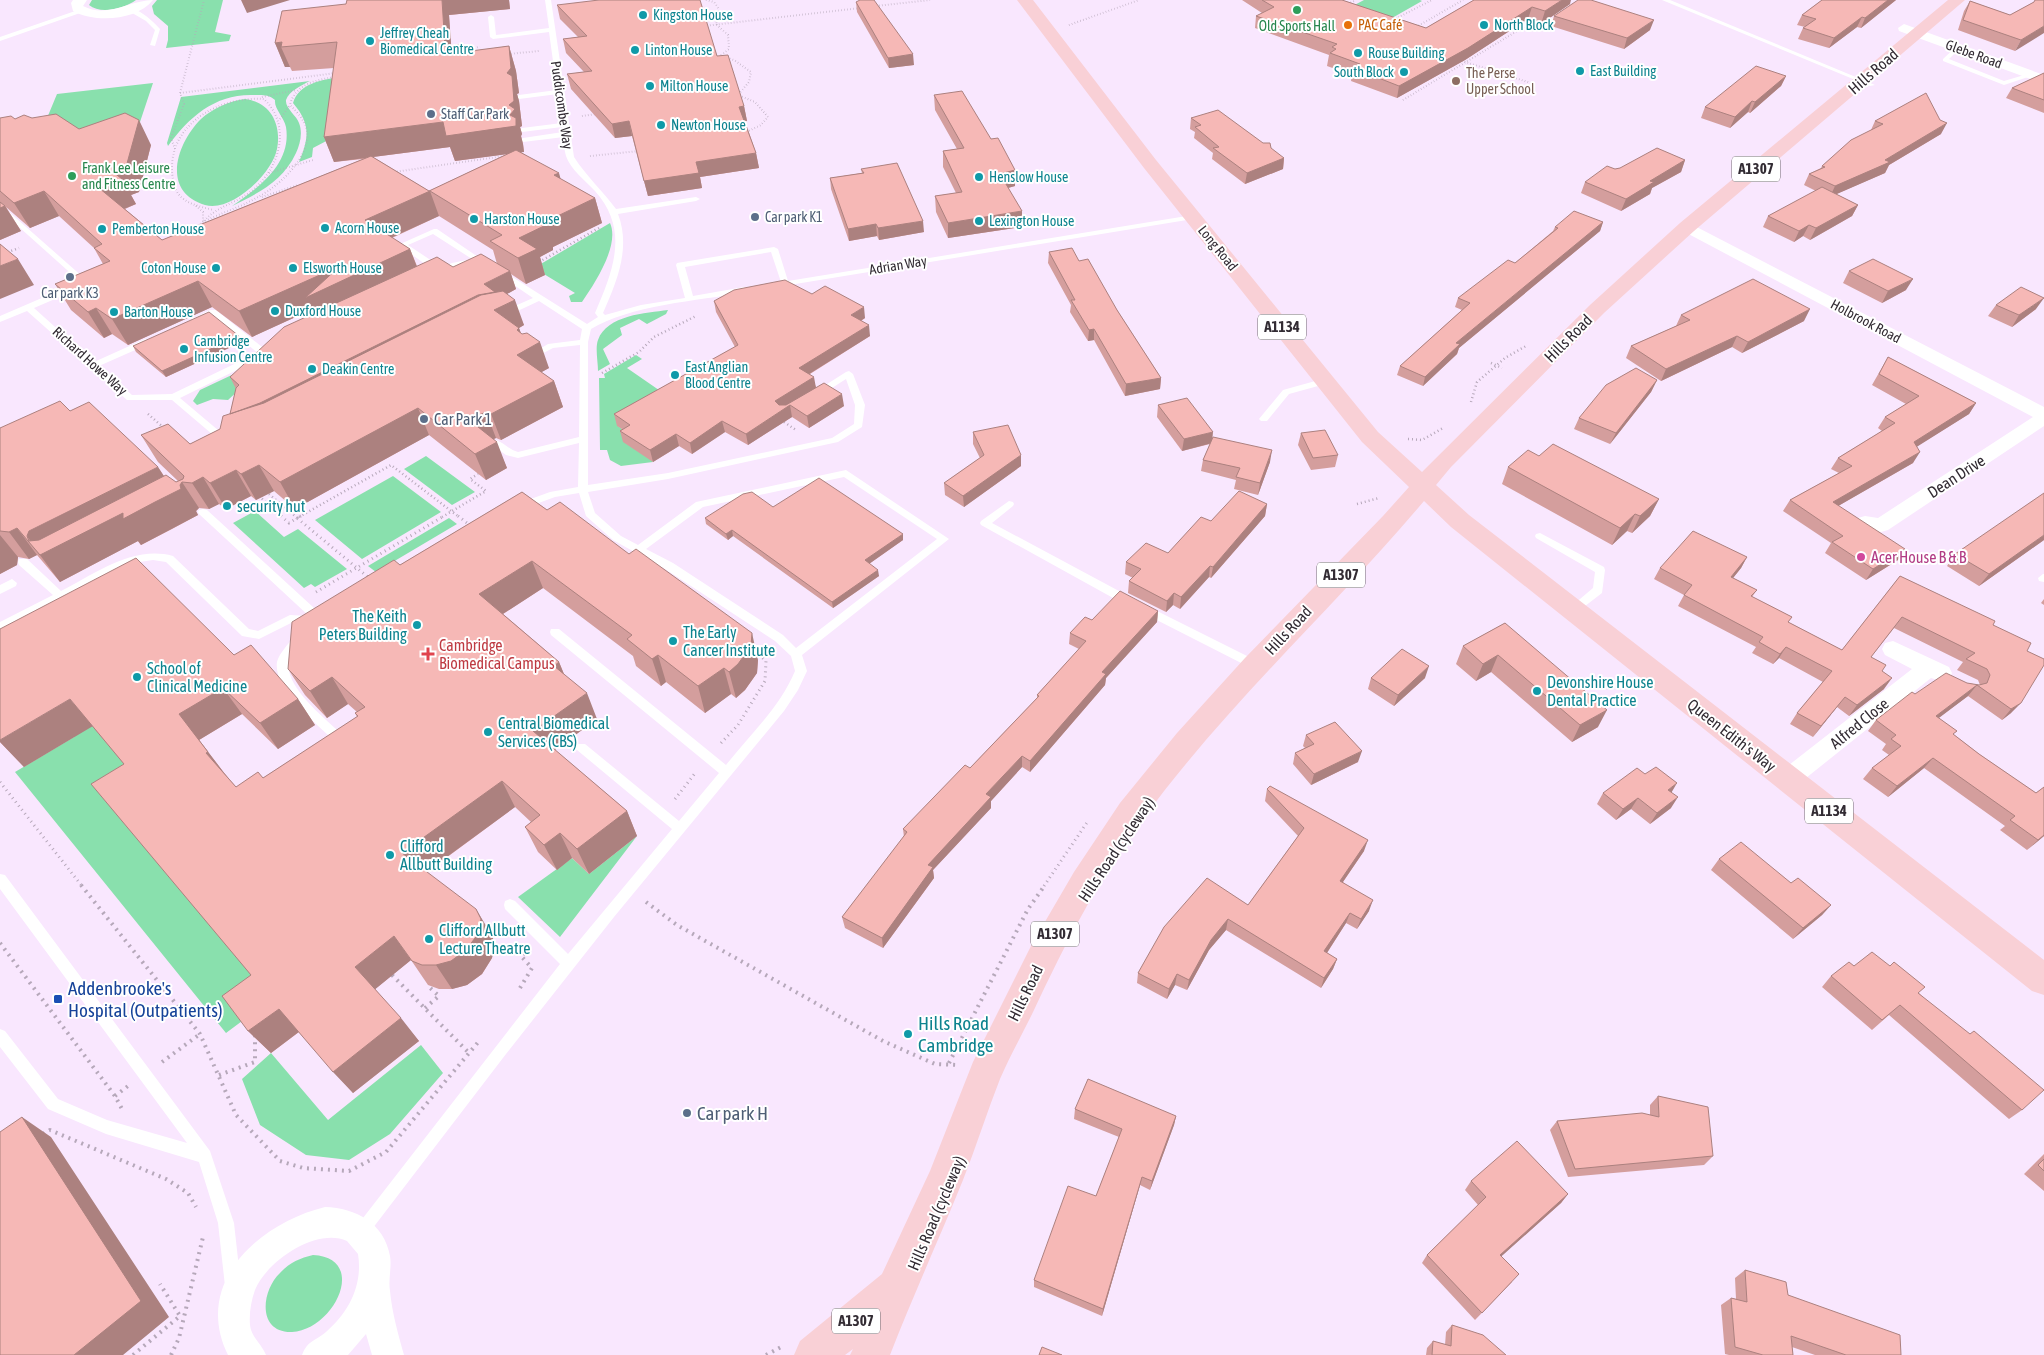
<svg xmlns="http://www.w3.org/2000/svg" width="2044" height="1355" font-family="'Asap Condensed',sans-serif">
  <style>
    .green { fill: #89e0ad }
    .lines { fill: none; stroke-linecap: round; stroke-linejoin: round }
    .path-far3 { stroke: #b6a8ba; stroke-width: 2; stroke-dasharray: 0.5 2.5; stroke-linecap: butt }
    .path-far2 { stroke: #b6a8ba; stroke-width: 2.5; stroke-dasharray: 1 3; stroke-linecap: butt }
    .path-far1 { stroke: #b6a8ba; stroke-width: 3; stroke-dasharray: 1 4; stroke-linecap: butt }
    .path { stroke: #b6a8ba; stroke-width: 4; stroke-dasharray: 2 5; stroke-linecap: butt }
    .service { fill: #fff; fill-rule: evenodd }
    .minor { fill: #fff; fill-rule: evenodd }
    .primary { fill: #f9d0d6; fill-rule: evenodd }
    .wall { fill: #d49e9d; fill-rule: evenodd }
    .shaded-wall { fill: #ac817f }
    .building { fill: #f6b8b6; stroke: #ac817f }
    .leisure-dot { fill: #2e9e5b; stroke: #fff; stroke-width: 2 }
    .culture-dot { fill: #0f9aa8; stroke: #fff; stroke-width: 2 }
    .food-dot { fill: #e8710a; stroke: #fff; stroke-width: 2 }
    .education-dot { fill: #8d6e63; stroke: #fff; stroke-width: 2 }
    .service-dot { fill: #5c6f8a; stroke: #fff; stroke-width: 2 }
    .hotel-dot { fill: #d1479c; stroke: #fff; stroke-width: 2 }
    .health-dot { fill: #e0444e; stroke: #fff; stroke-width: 2 }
    .transit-dot { fill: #1a4fb4; stroke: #fff; stroke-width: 2 }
    .labels { text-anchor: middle; stroke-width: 4; stroke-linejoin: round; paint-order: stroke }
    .far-culture-label { font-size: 14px; fill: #0d838f; stroke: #fff; text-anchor: start }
    .far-food-label { font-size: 14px; fill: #c56008; stroke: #fff; text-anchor: start }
    .far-leisure-label { font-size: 14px; fill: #27864d; stroke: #fff }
    .far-street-label { font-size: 14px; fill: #322b33; stroke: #fff }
    .far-education-label { font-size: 14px; fill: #785e54; stroke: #fff; text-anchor: start }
    .far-service-label { font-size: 14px; fill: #4e5e75; stroke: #fff; text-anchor: start }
    .shield { fill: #fff; stroke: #706b70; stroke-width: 1 }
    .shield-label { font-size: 15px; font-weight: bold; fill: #322b33 }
    .street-label { font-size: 16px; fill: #322b33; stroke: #fff }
    .service-label { font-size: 16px; fill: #4e5e75; stroke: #fff; text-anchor: start }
    .culture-label { font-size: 16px; fill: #0d838f; stroke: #fff; text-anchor: start }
    .hotel-label { font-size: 16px; fill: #b23c85; stroke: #fff; text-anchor: start }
    .health-label { font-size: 16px; fill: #be3a42; stroke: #fff; text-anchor: start }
    .near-transit-label { font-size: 19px; fill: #164399; stroke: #fff; text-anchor: start }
    .near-culture-label { font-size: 19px; fill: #0d838f; stroke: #fff; text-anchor: start }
    .near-service-label { font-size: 19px; fill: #4e5e75; stroke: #fff; text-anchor: start }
  </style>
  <rect width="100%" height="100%" fill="#f9e7fe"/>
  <path class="green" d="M92,0H136C125,8 101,15 89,5Z
    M157,0H223L215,32L231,35L229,41L166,48L168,40V26L154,14L152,6Z
    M1364,0H1420L1422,1L1385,22L1347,9Z
    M340,77L332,138L313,148L312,157L299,162C309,138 311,124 293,103C299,83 322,80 340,77Z
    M310,81C302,85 289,91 286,100C285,108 297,116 299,123C303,133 300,144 296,153C283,181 259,193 232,206C258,188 292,164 286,127C284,117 274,109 275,100C268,94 262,95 253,95C215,94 189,117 168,146L167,143L181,97Z
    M153,83L140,122L40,135L57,94Z
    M245,99C270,102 282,124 277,149C272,174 231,213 205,205C161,192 176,144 201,119C212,109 229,101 245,99Z
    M610,223C620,245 595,283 582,302H571L569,296L575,293L534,268Z
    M668,310L666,314L647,324L639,319L620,328L622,335L603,349L610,364L598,371C598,362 595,348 598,340C607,315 646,313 668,310Z
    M636,355L642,359L627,368L669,397L618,426L633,437L653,462L621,466L610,460L607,450H600L599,378H605L604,374Z
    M236,373L255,375L228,400L213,399L197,405L193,401L200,390Z
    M426,456L475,492L452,505L404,469Z
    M393,476L441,512L362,559L315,520Z
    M255,511L284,537L298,529L347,569L315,587L311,584L304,588L233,523Z
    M449,518L457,524L376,572L368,566Z
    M82,713L136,778L273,998L226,1033L15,772L74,737Z
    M637,836L560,937L518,897L572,858L589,874Z
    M421,1045L443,1073L390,1134L349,1160L306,1155L260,1125L242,1079L271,1053L328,1120Z
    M313,1255C369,1258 334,1330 292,1332C257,1333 261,1291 280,1273C289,1263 300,1258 313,1255Z"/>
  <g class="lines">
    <path class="path-far3" d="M706,0L714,2L719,9L716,24L728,35L729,49L720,56L734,60L751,72L749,82L738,95L755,102L768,117L761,125L746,132
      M1348,4L1356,0
      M876,6L930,0
      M1393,20L1432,0
      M1069,25L1139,0
      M704,26L860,8
      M1416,27L1463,0
      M471,48L480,47
      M508,54L539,51
      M1459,60L1534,84
      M180,93L336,73
      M262,97L297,90
      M1403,100L1527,25
      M582,116L596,114
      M280,119L290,105
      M175,149L171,138L184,104L180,93L204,0
      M590,156L639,151
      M394,172L504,156
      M269,173L313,160
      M262,197L298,185
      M196,206L203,212V222C216,207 233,204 249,193C279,171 293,127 264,99C223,96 171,121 172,169C172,178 174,190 181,197C190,205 202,207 213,210
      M195,227C215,214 238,209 258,197C279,186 311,157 307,131C305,120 297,112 290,105C295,84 316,80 335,77"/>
    <path class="path-far2" d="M0,255L19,248
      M539,262L599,228
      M1491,363L1502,368
      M602,373L639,352L654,337L696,316
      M1471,402L1477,382L1505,358L1526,346
      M148,414L164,428
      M784,422L796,430
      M1408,439L1422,440L1443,428
      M269,494L296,517
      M259,496L282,517
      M1357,504L1379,498
      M299,517L391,465L459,517
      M442,517L486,491L470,479L478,474"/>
    <path class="path-far1" d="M281,516L289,523L297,518L294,516
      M301,516L297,518L369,578
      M458,516L471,526
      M316,592L444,516
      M721,743L738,725L765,681L766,661L753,649
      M0,782L82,886
      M675,799L696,772
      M1044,886L1088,821"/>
    <path class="path" d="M81,885L200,1034L236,1115L280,1161L303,1168L349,1171L386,1152L480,1040
      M646,902L677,925L883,1041L935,1064L958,1065
      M0,943L115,1096L122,1109
      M392,975L469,1053
      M520,988L532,968L521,956L527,951
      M425,1008L439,996L429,987
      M162,1062L200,1034
      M949,1063L1028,909L1045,885
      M219,1075L255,1062V1036
      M115,1096L128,1086
      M43,1134L50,1130L166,1179L188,1193L196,1207
      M133,1355L180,1316L160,1284
      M171,1355L179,1338L203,1237
      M766,1355L781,1347"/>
    <path class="service" d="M545,0H551L574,157C586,176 603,191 616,209L696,197L700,199L696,201L618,214C631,248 617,281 603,313L605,315L641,305L685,298L676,265L677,263L774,247L778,249L788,281L1193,215L1197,217L1193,219L777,287L773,285L781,282L771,252L685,267L693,296L744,287L748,290L744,293C699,300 628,306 591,329L588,342V485L668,473L832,438L854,424L855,405L846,379L821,395H815L813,393L846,372L849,371L853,374L865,405L862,427L838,442L668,479L588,492L595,513L621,536L638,545L696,502L846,470L949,539L802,655L807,671L798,690L784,711L614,917L506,1054L366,1237L361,1240L356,1237L353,1232L356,1227L560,964L505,909L504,905L505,901L510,899L515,901L568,954L672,829L577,750L575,747L577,744H585L679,821L719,773L551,635L550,632L551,629H559L726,765C750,735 780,707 795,671L791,656L775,641L665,569L613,540L586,516L579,493L555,497L525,508H517L516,506L517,504L550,492L578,487L579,443L518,458L506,455L490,443L495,440C504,442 509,450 518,452L579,437L580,345L553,348L532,359L528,356L548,344L580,340L582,329L539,301L507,316H501V312L533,298L496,273L503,271L587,324L598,317L595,313C613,271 630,230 595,191C586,181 570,169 566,156C564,150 564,143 564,137L523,142L519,140L523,138L563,132L562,127L522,132L518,130L522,128L562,123L558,94L519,99L516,97L519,95L557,90L549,32L493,39L490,37L488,17L491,15L494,17L496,35L549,28ZM844,477L937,539L796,648L783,635L673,563L646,549L703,507Z
      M1580,0H1587L1545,28H1541V26Z
      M1662,0H1670L1875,85L1870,86Z
      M127,8C139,8 152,20 160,29L155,46L150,45L155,30L146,21L127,10Z
      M81,9L84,11L83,12L0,41V37Z
      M1957,46L1960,48L1949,59L2004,81L2031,73L2034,75L2004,85L1943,61V59Z
      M0,204L84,278L78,289L34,308L94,362L145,339H151V343L99,366L132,395L172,394L255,354H259L212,315L196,322L192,319L210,310H216L267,351V355H262L261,358L180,398L225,436L230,437V441L219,440L172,400H127L27,311L0,322V316L72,285L76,278L0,210Z
      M434,229H437L484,261L480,263L454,267L438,273L398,245ZM433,234L472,259L452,263L441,267L408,245Z
      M1326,378L1331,381L1329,383L1289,394L1267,421H1261L1259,419L1283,390Z
      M1009,501L1013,502L1014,504L1013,506L992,523L1132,598L1133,601L1132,604H1124L981,525L980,523L981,521Z
      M203,509L207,510L325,618L326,621L325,624L291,623L259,639L242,636L166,562L153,560L133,563L0,631V622L53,595L19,565L18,562L19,559H27L61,591C95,574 133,545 173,556L249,629L258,631L290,615L309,616L199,514L198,512L199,510Z
      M1540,533L1604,567L1605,570L1602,593L1576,613L1572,614L1567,610L1593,588L1595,572L1536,538L1535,536L1536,534Z
      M2043,574H2044V582L2039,581L2038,578Z
      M12,579L17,583L16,586L0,594V585Z
      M1145,605L1259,662L1261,665L1259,668H1251L1141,612L1140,609Z
      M298,635L303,639C299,646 290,654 289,662C284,685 322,716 337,730L339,733L337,736H329C313,721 273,687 277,662C279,653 289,644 294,636Z
      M0,874L5,875L210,1151L234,1223L241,1286L239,1292L233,1294L227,1292L225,1286L218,1223L199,1162L106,1134L48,1109L0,1047V1029L5,1031L58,1099L107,1120L187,1143L0,889Z"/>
    <path class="minor" d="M73,0H87L83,6C107,19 130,0 153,0C136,21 95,23 73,11L71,3Z
      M1904,24L2044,75V84L1899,31L1898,28Z
      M1687,222L2044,407V426L1888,530L1881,532L1858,528L1855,523L1858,518L1865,516L1878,518L2033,417L1681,230L1679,227L1681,224Z
      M1893,641L1949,667L1952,673L1949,679L1941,681L1931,678L1796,786L1788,789L1780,786L1776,779L1780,772L1912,669L1885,655L1882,649L1885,643Z
      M325,1207C356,1208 384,1223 390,1256C392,1267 388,1279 390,1291C392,1312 398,1334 404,1355H372L366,1334L348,1355H302C308,1340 314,1342 326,1332C349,1312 363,1285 358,1254L347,1241C316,1227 266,1262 255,1290C251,1301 249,1314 250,1325C251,1337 262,1344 266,1355H228C192,1282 260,1223 325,1207Z"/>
    <path class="primary" d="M1017,0H1033L1156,160L1378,432L1422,472L1590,305L1680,223L1948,0H1965L1694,231L1604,313L1451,467L1436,485L1469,515L2044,960V995L2032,991L1451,527L1424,501C1332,610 1227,704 1143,819C1099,878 1065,944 1034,1010C1023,1033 1010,1056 1000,1079C987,1112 976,1147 963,1180C939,1239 913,1296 890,1355H850L853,1349L845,1355H794L800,1341L882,1274L930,1171L973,1062L1032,944L1074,872L1120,803L1177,733L1245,658L1383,516L1409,487L1362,442L1144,168Z"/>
  </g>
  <path class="wall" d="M347,0H509L510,9L449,15L451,46L465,52L509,46L516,71L519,93L517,94L519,101L522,126L520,127L522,134L521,136L523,144L524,152H521L560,179L595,198L602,223L553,247V250L540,257L545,275L526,284L511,274L516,289L507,294L524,325L519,328L521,334L549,368L541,372L554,381L563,407L501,440L496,438L494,439L507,468L486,480L429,435L295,509L274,491L256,500L251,496L226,509L219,504L209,509L199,508L196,511L198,515L172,529L141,545L138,541L60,582L37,555L29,559L18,557L17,565L0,574V428L70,411L158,467L164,476L176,482L178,481L158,462L141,435L190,444L220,429L230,414L236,389L230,377L313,314L311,310L252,337L212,307L128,345L112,334L104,338L71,310L55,284L103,264L94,248L59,216L30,228L6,207L21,231L0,240V118L15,119L79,129L151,145L139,192L131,195L136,204L125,209L162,240L363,159L334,162L324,137L334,68L292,71L290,67H285L275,43L346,4ZM450,147L455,161L507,154L429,191L373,157ZM439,216L493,250L497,264L453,267L417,266L410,249L392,238Z
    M1242,0H1342L1426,28L1474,0L1570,4L1541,24L1528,19L1465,60L1397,98L1351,81L1352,75L1327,66L1329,55L1255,28L1256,16L1262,13Z
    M1822,0H1896L1861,28L1857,27L1829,48L1798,39L1803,28L1805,27L1797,25L1802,15Z
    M2044,0L2015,51L1958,30L1964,11L1970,1L2010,15L2034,2Z
    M856,2L914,65L889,68L857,12Z
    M557,5L717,56L744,106L747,121H745L756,153L759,168L700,177L702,188L648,196L632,136L615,138L571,89L567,74L584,72L566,53L563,39L578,37L560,19Z
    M1554,16L1650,30L1624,49L1551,26Z
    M2044,73V113L2006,98L2012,88Z
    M1786,76L1781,86L1750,113L1748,112L1730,128L1701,118L1705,107Z
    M934,95L991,139L1015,170V186L1008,188L1022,227L948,238L936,212L935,196L956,193L943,167V151L957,149L935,110Z
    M1191,118L1284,158L1283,169L1245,184L1212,159L1213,153L1194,138L1195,132L1190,129Z
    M1875,121L1941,134L1889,165L1885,173L1836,194L1858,205L1852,216L1810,240L1803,236L1794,242L1763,227L1768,216L1816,191L1804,185L1809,174L1821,168L1822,166L1871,130Z
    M1685,160L1681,172L1652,188L1650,194L1621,211L1581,193L1585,182L1615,169Z
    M861,169L924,232L879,240L877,236L849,241L831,189L830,178L862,173Z
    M1603,222L1600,231L1459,348L1457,354L1423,386L1397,375L1400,366L1462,310L1455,307L1458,298L1515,263L1553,231L1555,227Z
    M1049,252L1079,261L1117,310L1161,378L1160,389L1125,396L1094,340L1088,341L1070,312L1071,305L1048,263Z
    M1849,271L1906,290L1882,303L1843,283Z
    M714,301L865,318L861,321L870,336L810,374L816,387L844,406L809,428L792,417L748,445L725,432L692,454L679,446L653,462L623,442L620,431L622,429L617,426L614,414L735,347L716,312Z
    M1996,305L2036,309L2012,327L1988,316Z
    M1681,315L1804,321L1742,353L1732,347L1661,381L1626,358L1631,346L1676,326Z
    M239,336L242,342L166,377L136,352L133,346Z
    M1888,357L1976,403L1969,414L1917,446L1913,463L1838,506L1898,560L1866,580L1825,553L1831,543L1783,511L1790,500L1839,473L1831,469L1838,458L1882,431L1878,428L1885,417L1906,404L1872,385Z
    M1657,380L1651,392L1610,444L1574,429L1579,418Z
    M1158,405L1212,438L1270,462L1258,495L1234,489L1236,480L1201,471L1203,460L1210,444L1182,451L1157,417Z
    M973,432L1021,466L964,507L945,495L944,483L980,458L973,444Z
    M1301,433L1338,455L1335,467L1311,470L1298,445Z
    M1539,456L1659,499L1650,516L1632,533L1627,531L1612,545L1502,484L1508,467Z
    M522,492L758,660L757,673L745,690L736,698L731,694L705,713L666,682L661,686L636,666L633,656L543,588L503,614L559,662L564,674L597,719L555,750L627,811L637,836L589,874L572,858L557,870L538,852L525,827L531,822L515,807L427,872L491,934L495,943L492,958L482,974L467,985L452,989H439L428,985L411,960L375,989L419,1041L353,1093L299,1032L271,1053L248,1031L251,975L124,764L92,726L24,767L0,742L234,655L298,699L315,725L278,749L242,714L199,740L225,774L236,787L263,778L357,717L355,713L357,712L348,704L327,718L305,695L288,669L400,565Z
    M1267,504L1265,516L1211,578L1209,577L1180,609L1173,605L1166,612L1128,593L1129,581L1133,578L1125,574L1126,562L1168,553L1211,521Z
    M773,507L903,540L869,564L879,576L833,608L733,536L728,540L706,524L705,518Z
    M2044,540L1979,586L1947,566L1955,554Z
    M1747,557L1741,568L1733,578L1757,590L1752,597L1792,617L1788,622L1842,650L1900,576L1993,625L2027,651L2011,713L2002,720L1968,696L1938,718L1957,731L1953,734L1979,754L2036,793L2044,787V836L2027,850L2000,830L2005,826L1924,768L1888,797L1863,779L1872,768L1889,755L1882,750L1886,744L1868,731L1876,720L1915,694L1967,683L1980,685L1978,680L1957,670L1963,662L1894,628L1871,657L1882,671L1884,689L1849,716L1837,707L1813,737L1790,724L1797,713L1823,682L1779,658L1773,664L1752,653L1756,647L1678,606L1684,595L1654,579L1660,568Z
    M2044,599V605L2041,603Z
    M1158,611L1157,622L1106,678L1105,685L1030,772L1022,767L991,801V808L933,870L934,878L883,948L845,928L842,917L904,837L903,829L970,768L1037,698V695L1079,649L1069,644L1070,633L1092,620Z
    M1505,623L1598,727L1572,742L1491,672L1476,681L1456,664L1463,646Z
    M1371,678H1425L1394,706L1368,689Z
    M1306,735L1358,762L1311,785L1293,764L1295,753L1305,748L1303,746Z
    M1645,774L1671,792V808L1650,824L1631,809L1616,820L1597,804L1603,793Z
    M1267,789L1364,851L1343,882L1369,911L1357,929L1346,923L1327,953L1337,959L1333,969L1321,988L1226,930L1209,950L1187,990L1175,985L1167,999L1137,983L1138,973L1248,905L1298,836L1265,801Z
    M1719,859L1791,883L1831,905L1822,915L1793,939L1711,870Z
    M1854,966L1919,993L2022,1110L2009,1119L1889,1015L1872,1030L1822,987L1831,976Z
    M1658,1096L1713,1156L1704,1165L1568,1177L1550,1130L1557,1121L1650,1115V1105Z
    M1075,1109L1176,1116L1174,1125L1150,1190L1140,1185L1102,1316L1034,1287V1280L1096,1196L1119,1137L1074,1119Z
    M2044,1154V1191L2024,1174Z
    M1471,1181L1568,1194L1561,1203L1501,1256L1512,1282L1475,1320L1422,1263L1427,1255L1478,1205L1465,1190Z
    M1745,1270L1788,1295L1901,1355H1815L1792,1347L1793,1355H1729L1725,1354L1721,1305L1731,1298L1736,1299L1735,1278Z
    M1452,1325L1506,1355H1426L1427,1348L1433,1341L1445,1345L1446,1332Z"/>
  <path class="shaded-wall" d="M241,0H290L247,13Z
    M442,0H509L510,9L449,15L453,71L445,47Z
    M1562,0H1571L1570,4L1541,24L1545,11Z
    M1888,0H1896L1861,28L1865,18Z
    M1532,7L1528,19L1465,60L1397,98L1399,86Z
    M1862,17L1857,27L1829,48L1834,38Z
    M1654,20L1650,30L1624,49L1627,38Z
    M2044,26V33L2015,51L2021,40Z
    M282,42L281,47L290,67H285L275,43Z
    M509,46L516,71L519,93L517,94L519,101L522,126L520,127L522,134L521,136L523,144L524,152L455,161L450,147L334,162L324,137L443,122L510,115L507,73Z
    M913,54L914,65L889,68L888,58Z
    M1786,76L1781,86L1750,113L1755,102Z
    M1752,101L1748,112L1730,128L1735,117Z
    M744,106L747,121L742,122L739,107Z
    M139,120L151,145L139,192L131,195L136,204L114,213L99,188L113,172Z
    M629,121L632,136L615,138L612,124Z
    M1947,123L1941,134L1889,165L1885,173L1830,197L1835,186L1885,160Z
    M756,153L759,168L700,177L702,188L648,196L644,181L696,162Z
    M1284,158L1283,169L1245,184L1247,173Z
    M1685,160L1681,172L1652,188L1650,194L1621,211L1626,199L1650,181Z
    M1015,170V186L1000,190V174Z
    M559,173L566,198L554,175Z
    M44,191L59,216L30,228L14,203Z
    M430,191L439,216L375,245L365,220Z
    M595,198L602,223L553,247V250L540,257L545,275L526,284L518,258L519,238L543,223Z
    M1858,205L1852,216L1810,240L1816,228Z
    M5,206L21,231L0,240V208Z
    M1022,211V227L948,238V223Z
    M923,221L924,232L879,240L878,228Z
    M1603,222L1600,231L1459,348L1457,354L1423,386L1425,377L1456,343Z
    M876,224L877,236L849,241L848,229Z
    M1809,225L1803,236L1794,242L1799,231Z
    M410,249L420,275L317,324L311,310L252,337L239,311L340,266Z
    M18,259L34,285L0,299V266Z
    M510,271L516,289L498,299L515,300L524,325L519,328L527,349L540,342L549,368L526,381L270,422L230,414Z
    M1913,279L1906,290L1882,303L1888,291Z
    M198,281L212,307L128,345L112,319Z
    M2044,298L2036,309L2012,327L2019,315Z
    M864,307L865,318L852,326L851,315Z
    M96,308L112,334L104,338L88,312Z
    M1810,309L1804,321L1742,353L1748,342Z
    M869,325L870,336L801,379L799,368Z
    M1094,329V340L1088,341L1089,330Z
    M239,336L242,342L166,377L162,371Z
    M1737,336L1732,347L1661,381L1666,369Z
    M814,377L816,388L777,413L775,401Z
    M1161,378L1160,389L1125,396L1126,384Z
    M1657,380L1651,392L1610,444L1616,433Z
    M554,381L563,407L501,440L491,414Z
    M842,394L844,406L809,428L807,416Z
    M1976,403L1969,414L1907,453L1914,442Z
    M790,405L792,417L748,445L746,434Z
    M418,408L429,435L295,509L280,482Z
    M486,412L496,438L489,441L473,423L479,415Z
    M722,421L725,432L692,454L690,443Z
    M1213,432L1212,443L1182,451L1184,439Z
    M676,434L679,446L653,462L650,450Z
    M497,442L507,468L486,480L475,454Z
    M1272,450L1270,462L1258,495L1260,483Z
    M1920,452L1913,463L1826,513L1833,502Z
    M1021,455V466L964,507L963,496Z
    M259,465L274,491L256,500L241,474Z
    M158,467L174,492L182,482L199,508L196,511L198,515L141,545L138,541L60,582L40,555L27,536L29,531Z
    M236,470L251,496L226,509L210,483Z
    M203,477L219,504L209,509L192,483Z
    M1659,499L1650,516L1632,533L1640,516Z
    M1267,504L1265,516L1211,578L1213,567Z
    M1635,514L1627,531L1612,545L1620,528Z
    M17,528L37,555L29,559L9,532Z
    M732,530L733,536L728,540L726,534Z
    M903,534V540L866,566L865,560Z
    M0,535L18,557L17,565L0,574Z
    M2044,535V540L1979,586L1989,574Z
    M1905,549L1898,560L1866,580L1873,569Z
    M1747,557L1741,568L1725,588L1731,577Z
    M532,561L543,588L492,621L479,594Z
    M1210,566L1209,577L1180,609L1181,597Z
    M878,570L879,576L833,608L832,602Z
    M1174,593L1173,605L1166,612L1167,601Z
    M1158,611L1157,622L1106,678L1105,685L1030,772V761L1102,672Z
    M752,633L758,660L757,673L745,690L736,698L729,672Z
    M1786,647L1779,658L1773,664L1780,654Z
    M658,655L666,682L661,686L652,659Z
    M1498,655L1491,672L1476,681L1483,664Z
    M559,662L570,689L554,666Z
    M1429,666L1425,678L1394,706L1398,695Z
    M724,668L731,694L705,713L698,686Z
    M332,677L348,704L327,718L310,691Z
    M1892,678L1884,689L1849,716L1857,705Z
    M1977,685L1968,696L1927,727L1936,716Z
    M223,688L242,714L199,740L228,778L206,753L179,714Z
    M587,693L597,719L545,757L533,731Z
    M1845,697L1813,737L1821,726Z
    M70,699L93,726L24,767L0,742V740Z
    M298,699L315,725L278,749L260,723Z
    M2021,703L2011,713L2002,720L2011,709Z
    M1607,710L1598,727L1572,742L1580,725Z
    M1362,751L1358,762L1311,785L1314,774Z
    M1022,756V767L991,801V808L933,870L934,878L883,948L882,938L928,865L986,794Z
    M1933,758L1924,768L1888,797L1897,786Z
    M502,781L515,807L418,878L402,853Z
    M1677,783L1670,795L1668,790Z
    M1678,797L1671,808L1650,824L1657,813Z
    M1638,798L1631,809L1616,820L1623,809Z
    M627,811L637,836L589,874L577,849Z
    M560,833L572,858L557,870L544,845Z
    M2044,835V836L2027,850L2038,840Z
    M1368,840L1364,851L1336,892L1340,881Z
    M1373,900L1369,911L1357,929L1361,919Z
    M1831,905L1822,915L1793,939L1803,928Z
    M476,909L491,934L495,943L492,958L482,974L467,985L452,989L436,965Z
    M1350,913L1346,923L1321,962L1324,951Z
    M1228,919L1226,930L1209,950L1187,990L1189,980L1211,940Z
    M394,936L411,960L373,991L355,967Z
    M1337,959L1333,969L1321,988L1324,978Z
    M1177,974L1175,985L1167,999L1169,989Z
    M279,1009L300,1031L271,1053L248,1031Z
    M401,1018L419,1041L353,1093L333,1072Z
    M1176,1116L1174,1125L1150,1190L1152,1181Z
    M22,1117L51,1137L169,1317L123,1355H74Z
    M1142,1177L1140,1185L1102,1316L1103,1309Z
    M1568,1194L1561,1203L1494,1263L1500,1255Z"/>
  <path class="building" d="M347,0H442L445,47L463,44V52L509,46L511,68L507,73L512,76L514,101L509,105L515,109L510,115L516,118V126L446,136L443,122L324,137L337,42L281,47L282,42L275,43L282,11L346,4Z
    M599,0H700L717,56L728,55L744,106L739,107L756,153L696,162L699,173L644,181L629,121L612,124L567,74L592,71L563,39L587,36L557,5Z
    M860,0H874L913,54L888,58L856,2Z
    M1262,0H1342L1426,28L1474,0H1562L1545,11L1532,7L1468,48L1399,86L1353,68L1360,64L1330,53L1336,49L1332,47L1337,44L1256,16L1274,7Z
    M1578,0H1591L1654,20L1627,38L1554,16Z
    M1822,0H1888L1865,18L1862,17L1834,38L1803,28L1816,19L1802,15Z
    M2035,0H2044V26L2021,40L1963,20L1970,1L2010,15L2034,2Z
    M1756,66L1786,76L1755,102L1752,101L1735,117L1705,107Z
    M2044,73V100L2012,88Z
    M962,91L991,139L998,138L1015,170L1000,174L1022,211L948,223L935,196L962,192L943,151L964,148L934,95Z
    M1926,93L1940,120L1947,123L1885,160L1890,162L1835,186L1809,174L1825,167L1822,166L1851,140L1883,124L1875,121Z
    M1218,110L1263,143H1270L1271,148L1284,158L1247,173L1213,148L1219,147L1195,127L1201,125L1191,118Z
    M125,113L139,120L126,167L113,172L122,179L99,188L162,240L371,156L429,191L516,150L559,173L554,175L595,198L543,223L546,225L519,238L537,249L518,258L490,241L502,235L430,191L365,220L410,249L305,298L340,266L239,311L198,281L112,319L96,308L88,312L55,284L110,261L94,248L102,244L44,191L14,203L0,191V118L11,116L15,119L24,115L32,118L56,114L79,129Z
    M1657,148L1685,160L1650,181L1654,182L1626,199L1585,182L1607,166L1615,169L1620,168Z
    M897,163L923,221L878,228L876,224L848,229L830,178L864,173L861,169Z
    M1822,187L1858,205L1816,228L1809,225L1799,231L1768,216Z
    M0,202L5,206L0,208Z
    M1574,211L1603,222L1456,343L1460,344L1425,377L1400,366L1470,303L1458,298L1508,260L1515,263L1558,228L1555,227Z
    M0,244L18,259L0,266Z
    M1072,248L1079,261L1088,259L1117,310L1161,378L1126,384L1094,329L1089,330L1071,300H1075L1049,252Z
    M481,254L510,271L484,284L495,292L478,295L260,403L230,414L236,388L239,385L230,377L284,327L437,257L453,267Z
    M1873,259L1913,279L1888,291L1849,271Z
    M1753,279L1810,309L1748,342L1737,336L1666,369L1631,346L1690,320L1681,315Z
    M785,280L812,294L825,286L864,307L851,315L869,325L799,368L814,377L775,401L779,405H786L824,383L842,394L807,416L790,405L746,434L722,421L690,443L676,434L650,450L620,431L630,425L614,414L738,345L714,301L734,290Z
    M2021,287L2044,298L2019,315L1996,305Z
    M503,291L515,300L494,310L519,328L517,330L522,334L527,333L540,342L517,355L554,381L491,414L486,412L479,415L480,419L473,423L497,442L475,454L418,408L280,482L259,465L241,474L236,470L210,483L203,477L192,483L182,482L180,485L181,489L155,502L123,519V513L40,555L17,528L9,532L0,531V428L60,401L70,411L89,402L158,467L29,531L27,536L29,541L39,540L166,475L176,482L183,479L184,476L141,435L168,424L190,444L220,429L223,416L264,403L481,295Z
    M209,312L239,336L162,371L133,346Z
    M1888,357L1976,403L1914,442L1920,452L1833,502L1905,549L1873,569L1832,542L1843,536L1790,500L1852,466L1838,458L1895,423L1885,417L1919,396L1879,374Z
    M1636,368L1657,380L1616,433L1579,418L1606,385Z
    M1187,398L1213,432L1184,439L1158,405Z
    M1008,425L1021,455L963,496L944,483L984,455L973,432Z
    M1325,430L1338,455L1313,458L1301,433Z
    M1213,437L1272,450L1260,483L1236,477L1240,468L1203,460Z
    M1553,444L1659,499L1640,516L1635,514L1620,528L1508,467L1528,450L1539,456Z
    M819,478L903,534L865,560L878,570L832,602L732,530L726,534L705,518L743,494L752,492L773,507Z
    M1239,491L1267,504L1213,567L1210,566L1181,597L1174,593L1167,601L1129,581L1141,569L1126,562L1146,543L1168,553L1201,517L1211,521Z
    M522,492L547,510L560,502L629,554L636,549L752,633L751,646L738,664L729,672L724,668L698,686L658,655L652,659L627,639L632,635L532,561L479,594L559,662L554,666L587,693L533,731L627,811L577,849L560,833L544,845L525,827L540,815L502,781L402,853L476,909L481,919L478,934L466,950L451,961L436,965H422L412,961L394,936L355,967L401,1018L333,1072L279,1009L248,1031L222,996L251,975L91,784L124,764L70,699L0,740V629L136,558L234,655L251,645L298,699L260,723L223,688L179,714L208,752L206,753L236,787L258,772L263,778L358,716L355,713L365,707L332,677L310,691L288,669L292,622L394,560L400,565Z
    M2044,493V535L1989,574L1955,554Z
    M1693,531L1747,557L1731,577L1757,590L1751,596L1792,617L1788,622L1842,650L1900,576L1995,621L1993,625L2031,643L2027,651L2044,659V665L2021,703L2011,709L1977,685L1936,716L1957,731L1953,734L1979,754L2036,793L2044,787V835L2038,840L2010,820L2015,816L1933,758L1897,786L1872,768L1901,746L1891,739L1896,735L1876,720L1912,692L1915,694L1946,673L1967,683L1979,685L1987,683L1990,675L1987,669L1966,659L1975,653L1902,617L1871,657L1886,665L1882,671L1892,678L1857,705L1845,697L1821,726L1797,713L1832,671L1786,647L1780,654L1759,642L1763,637L1684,595L1692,585L1660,568Z
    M1120,591L1158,611L1102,672L1106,674L1030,761L1022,756L986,794L991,797L928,865L933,867L882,938L842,917L907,832L903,829L965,765L970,768L1039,696L1037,695L1086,641L1070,633L1085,617L1092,620Z
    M1505,623L1607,710L1580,725L1498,655L1483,664L1463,646Z
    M1402,649L1429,666L1398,695L1371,678Z
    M1335,722L1362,751L1314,774L1295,753L1314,744L1306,735Z
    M1656,767L1677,783L1668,790L1678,797L1657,813L1638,798L1623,809L1603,793L1637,768L1645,774Z
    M1270,786L1368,840L1340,881L1373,900L1361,919L1350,913L1324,951L1337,959L1324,978L1228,919L1211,940L1189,980L1177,974L1169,989L1138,973L1164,927L1207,878L1248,905L1304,828L1267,789Z
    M1741,842L1791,883L1798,878L1831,905L1803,928L1719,859Z
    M1872,952L1890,966L1894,962L1925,987L1918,993L1970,1034L1974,1031L2044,1090L2022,1110L1900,1005L1882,1020L1831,976L1849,962L1854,966Z
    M1088,1079L1176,1116L1152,1181L1142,1177L1103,1309L1034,1280L1068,1186L1096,1196L1122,1129L1075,1109Z
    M1658,1096L1708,1107L1713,1156L1575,1169L1557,1121L1642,1113L1659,1117Z
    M22,1117L141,1301L74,1355H0V1132Z
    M1517,1141L1568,1194L1500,1255L1519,1274L1482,1313L1427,1255L1486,1197L1471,1181Z
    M2044,1159V1171L2038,1165Z
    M1745,1270L1786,1282L1788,1295L1900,1335L1901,1355H1846L1791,1336L1793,1355H1763L1735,1347L1731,1298L1747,1302Z
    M1452,1325L1483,1335L1506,1355H1432L1433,1341L1451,1346Z
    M1042,1347L1062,1355H1039Z"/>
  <g class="leisure-dot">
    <circle cx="1297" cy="10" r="5"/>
    <circle cx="72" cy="176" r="5"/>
  </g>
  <g class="culture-dot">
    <circle cx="643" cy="15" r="5"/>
    <circle cx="1484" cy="25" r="5"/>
    <circle cx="370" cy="41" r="5"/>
    <circle cx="635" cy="50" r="5"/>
    <circle cx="1358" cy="53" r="5"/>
    <circle cx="1580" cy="71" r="5"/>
    <circle cx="1404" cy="72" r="5"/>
    <circle cx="650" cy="86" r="5"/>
    <circle cx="661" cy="125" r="5"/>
    <circle cx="979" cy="177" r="5"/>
    <circle cx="474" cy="219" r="5"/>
    <circle cx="979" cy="221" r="5"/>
    <circle cx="325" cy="228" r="5"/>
    <circle cx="102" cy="229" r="5"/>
    <circle cx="216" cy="268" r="5"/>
    <circle cx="293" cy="268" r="5"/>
    <circle cx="275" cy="311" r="5"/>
    <circle cx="114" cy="312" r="5"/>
    <circle cx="184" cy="349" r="5"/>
    <circle cx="312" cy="369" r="5"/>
    <circle cx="675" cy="375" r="5"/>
    <circle cx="227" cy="506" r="5"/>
    <circle cx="417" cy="625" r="5"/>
    <circle cx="673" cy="641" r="5"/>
    <circle cx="137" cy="677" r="5"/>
    <circle cx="1537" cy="691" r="5"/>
    <circle cx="488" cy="732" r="5"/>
    <circle cx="390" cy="855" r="5"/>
    <circle cx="429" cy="939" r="5"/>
    <circle cx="908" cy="1034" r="5"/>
  </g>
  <circle class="food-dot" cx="1348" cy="25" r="5"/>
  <circle class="education-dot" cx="1456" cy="81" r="5"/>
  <g class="service-dot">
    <circle cx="431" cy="114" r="5"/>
    <circle cx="755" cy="217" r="5"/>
    <circle cx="70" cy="277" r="5"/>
    <circle cx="424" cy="419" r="5"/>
    <circle cx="687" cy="1113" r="5"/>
  </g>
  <circle class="hotel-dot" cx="1861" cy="557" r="5"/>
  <path class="health-dot" d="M425.5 646.5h5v5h5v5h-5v5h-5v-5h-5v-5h5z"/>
  <rect class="transit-dot" x="53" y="994" width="10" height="10" rx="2.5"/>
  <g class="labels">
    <g class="far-culture-label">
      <text x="653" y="20">Kingston House</text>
      <text x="1494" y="30">North Block</text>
      <text x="380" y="38">Jeffrey Cheah<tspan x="380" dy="16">Biomedical Centre</tspan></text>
      <text x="645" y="55">Linton House</text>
      <text x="1368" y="58">Rouse Building</text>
      <text x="1590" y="76">East Building</text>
      <text x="1394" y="77" text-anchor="end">South Block</text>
      <text x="660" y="91">Milton House</text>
      <text x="671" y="130">Newton House</text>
      <text x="989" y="182">Henslow House</text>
      <text x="484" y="224">Harston House</text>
      <text x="989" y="226">Lexington House</text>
      <text x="335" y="233">Acorn House</text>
      <text x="112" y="234">Pemberton House</text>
      <text x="206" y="273" text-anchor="end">Coton House</text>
      <text x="303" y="273">Elsworth House</text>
      <text x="285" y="316">Duxford House</text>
      <text x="124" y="317">Barton House</text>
      <text x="194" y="346">Cambridge<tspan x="194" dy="16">Infusion Centre</tspan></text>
      <text x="685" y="372">East Anglian<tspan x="685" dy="16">Blood Centre</tspan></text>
      <text x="322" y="374">Deakin Centre</text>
    </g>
    <g class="far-food-label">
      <text x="1358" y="30">PAC Café</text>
    </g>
    <g class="far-leisure-label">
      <text x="1297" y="31">Old Sports Hall</text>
      <text x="82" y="173" text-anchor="start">Frank Lee Leisure<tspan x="82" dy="16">and Fitness Centre</tspan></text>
    </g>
    <g class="far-street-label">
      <text transform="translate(1974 54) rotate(20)" y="5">Glebe Road</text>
      <text transform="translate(562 105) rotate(82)" y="5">Puddicombe Way</text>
      <text transform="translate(1218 248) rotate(51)" y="5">Long Road</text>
      <text transform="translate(898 265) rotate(-9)" y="5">Adrian Way</text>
      <text transform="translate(1866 321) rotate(28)" y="5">Holbrook Road</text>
      <text transform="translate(90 361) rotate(42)" y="5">Richard Howe Way</text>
    </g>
    <g class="far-education-label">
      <text x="1466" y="78">The Perse<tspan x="1466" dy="16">Upper School</tspan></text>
    </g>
    <g class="far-service-label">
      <text x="441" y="119">Staff Car Park</text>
      <text x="765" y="222">Car park K1</text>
      <text x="70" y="298" text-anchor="middle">Car park K3</text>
    </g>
    <g class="shield">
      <rect x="1732" y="156.5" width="48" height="25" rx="4"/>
      <rect x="1258" y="314.5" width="48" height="25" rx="4"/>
      <rect x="1317" y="562.5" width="48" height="25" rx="4"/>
      <rect x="1805" y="798.5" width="48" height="25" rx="4"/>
      <rect x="1031" y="921.5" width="48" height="25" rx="4"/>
      <rect x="832" y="1308.5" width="48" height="25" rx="4"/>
    </g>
    <g class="shield-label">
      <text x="1756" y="174">A1307</text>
      <text x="1282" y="332">A1134</text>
      <text x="1341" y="580">A1307</text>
      <text x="1829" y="816">A1134</text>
      <text x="1055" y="939">A1307</text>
      <text x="856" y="1326">A1307</text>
    </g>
    <g class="street-label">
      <text transform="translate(1873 71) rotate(-41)" y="6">Hills Road</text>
      <text transform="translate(1568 338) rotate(-45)" y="6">Hills Road</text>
      <text transform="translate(1956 476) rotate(-33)" y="6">Dean Drive</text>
      <text transform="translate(1288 630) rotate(-47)" y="6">Hills Road</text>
      <text transform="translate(1859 723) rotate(-39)" y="6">Alfred Close</text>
      <text transform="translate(1732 735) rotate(38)" y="6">Queen Edith's Way</text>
      <text transform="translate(1116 849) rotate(-56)" y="6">Hills Road (cycleway)</text>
      <text transform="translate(1025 993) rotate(-64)" y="6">Hills Road</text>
      <text transform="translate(936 1213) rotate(-67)" y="6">Hills Road (cycleway)</text>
    </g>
    <g class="service-label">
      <text x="434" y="425">Car Park 1</text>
    </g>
    <g class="culture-label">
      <text x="237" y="512">security hut</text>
      <text x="407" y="622" text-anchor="end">The Keith<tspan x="407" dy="18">Peters Building</tspan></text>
      <text x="683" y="638">The Early<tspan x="683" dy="18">Cancer Institute</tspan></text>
      <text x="147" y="674">School of<tspan x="147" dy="18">Clinical Medicine</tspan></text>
      <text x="1547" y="688">Devonshire House<tspan x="1547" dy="18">Dental Practice</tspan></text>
      <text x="498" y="729">Central Biomedical<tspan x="498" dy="18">Services (CBS)</tspan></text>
      <text x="400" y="852">Clifford<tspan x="400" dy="18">Allbutt Building</tspan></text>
      <text x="439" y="936">Clifford Allbutt<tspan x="439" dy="18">Lecture Theatre</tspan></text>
    </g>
    <g class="hotel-label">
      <text x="1871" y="563">Acer House B &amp; B</text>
    </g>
    <g class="health-label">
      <text x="439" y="651">Cambridge<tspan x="439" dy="18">Biomedical Campus</tspan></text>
    </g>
    <g class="near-transit-label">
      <text x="68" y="995">Addenbrooke's<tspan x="68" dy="22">Hospital (Outpatients)</tspan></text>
    </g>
    <g class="near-culture-label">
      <text x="918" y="1030">Hills Road<tspan x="918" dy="22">Cambridge</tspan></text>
    </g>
    <g class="near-service-label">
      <text x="697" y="1120">Car park H</text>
    </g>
  </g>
</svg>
